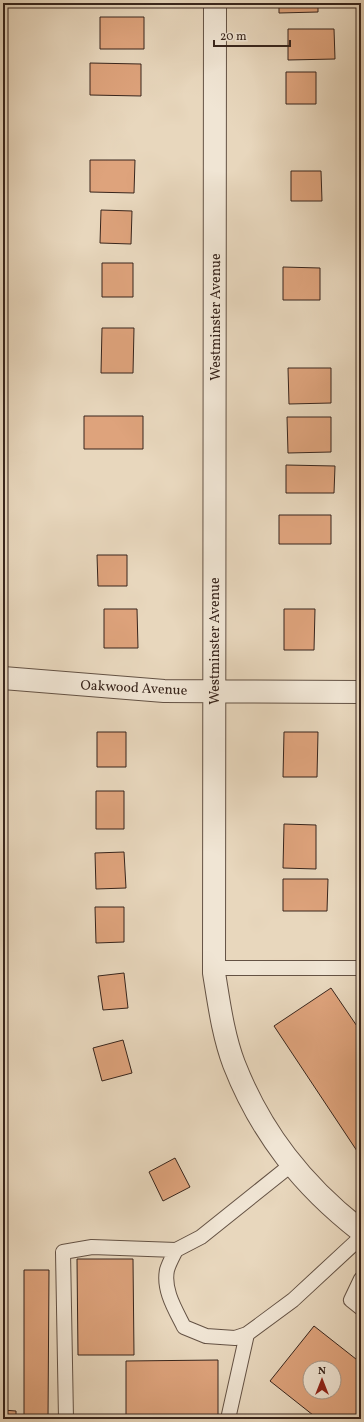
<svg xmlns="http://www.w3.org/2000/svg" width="364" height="1422" font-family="Vollkorn,serif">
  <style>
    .building { fill: #dea37c; stroke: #38251c; fill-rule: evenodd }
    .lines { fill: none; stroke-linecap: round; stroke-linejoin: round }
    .lane-casing { stroke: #645244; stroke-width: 16 }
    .street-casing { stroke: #645244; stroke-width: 24 }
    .lane { stroke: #f0e5d4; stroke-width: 14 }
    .street { stroke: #f0e5d4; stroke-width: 22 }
    .labels { text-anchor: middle; stroke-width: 3; stroke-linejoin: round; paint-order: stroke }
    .street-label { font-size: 14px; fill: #38251c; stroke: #f0e5d4 }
  </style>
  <rect width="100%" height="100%" fill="#e8d7bd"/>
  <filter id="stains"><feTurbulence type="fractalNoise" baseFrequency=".005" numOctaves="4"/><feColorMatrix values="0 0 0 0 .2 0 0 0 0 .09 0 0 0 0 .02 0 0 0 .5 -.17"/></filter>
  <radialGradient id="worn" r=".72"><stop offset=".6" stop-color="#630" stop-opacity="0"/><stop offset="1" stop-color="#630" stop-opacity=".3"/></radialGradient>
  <path class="building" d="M104,3H140V5H104Z
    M279,3H318V12L279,13Z
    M100,17H144V49H100Z
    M288,29H334L335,59L288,60Z
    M90,63L141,64V96L90,95Z
    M286,72H316V104H286Z
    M90,160H135L134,193L90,192Z
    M291,171H321L322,201H291Z
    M101,210L132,211L131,244L100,243Z
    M102,263H133V297H102Z
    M283,267L320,268V300H283Z
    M102,328H134L133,373H101Z
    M288,368H331V403L289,404Z
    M84,416H143V449H84Z
    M287,417H331V452L288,453Z
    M286,465L335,466L334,493H286Z
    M279,515H331V544H279Z
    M97,555H127V586H98Z
    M104,609H137L138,648H104Z
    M284,609H315L314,650H284Z
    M97,732H126V767H97Z
    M284,732H318L317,777H283Z
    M96,791H124V829H96Z
    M284,824L316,825V869L283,868Z
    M124,852L126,888L96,889L95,853Z
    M283,879H328L327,911H283Z
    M95,907H124V942L96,943Z
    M124,973L128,1008L103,1010L98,976Z
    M331,988L361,1032V1157L274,1026Z
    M123,1040L132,1073L102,1081L93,1048Z
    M175,1158L190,1187L163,1201L149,1172Z
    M77,1259H133L134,1355H78Z
    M24,1270H49L48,1419H24Z
    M314,1326L361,1363V1419H318L270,1381ZM310,1368H334V1392H310Z
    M218,1360V1416L126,1417V1361Z
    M3,1410L16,1411V1419H3Z"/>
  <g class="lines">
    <defs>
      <path id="lane" d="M214,968H361
        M291,1165L201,1237L176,1250C173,1256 169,1263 167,1270C163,1290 175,1309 184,1327L206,1336L235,1338L247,1334L293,1300L361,1237
        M361,1279L351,1300L361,1308
        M66,1419L63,1252L92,1247L176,1250
        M228,1419L247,1334"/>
      <path id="street" d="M215,3L214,973C219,1003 223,1035 234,1064C261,1133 303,1186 361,1231
        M3,678L164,691L361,692"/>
    </defs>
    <use href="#lane" class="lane-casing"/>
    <use href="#street" class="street-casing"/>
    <use href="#lane" class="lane"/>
    <use href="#street" class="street"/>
  </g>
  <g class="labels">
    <g class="street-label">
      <text transform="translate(215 317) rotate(-90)" y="5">Westminster Avenue</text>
      <text transform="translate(214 641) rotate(-90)" y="5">Westminster Avenue</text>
      <text transform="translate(134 687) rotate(3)" y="5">Oakwood Avenue</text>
    </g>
  </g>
  <rect width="364" height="1422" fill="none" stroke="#e8d7bd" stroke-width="16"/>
  <rect x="4" y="4" width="356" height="1414" fill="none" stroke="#38251c" stroke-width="2"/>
  <rect x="8" y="8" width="348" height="1406" fill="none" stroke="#38251c"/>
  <g transform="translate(322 1380)"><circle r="19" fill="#f0e5d4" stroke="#a6988a"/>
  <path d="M0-3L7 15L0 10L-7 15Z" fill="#8f2418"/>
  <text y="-6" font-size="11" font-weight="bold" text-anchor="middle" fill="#38251c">N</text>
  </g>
  <path d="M214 40v6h76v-6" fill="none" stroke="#38251c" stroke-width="2"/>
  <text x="220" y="40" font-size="12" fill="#38251c" stroke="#f0e5d4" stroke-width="3" paint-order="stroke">20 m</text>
  <rect width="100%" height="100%" filter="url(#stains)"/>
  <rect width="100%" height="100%" fill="url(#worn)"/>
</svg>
